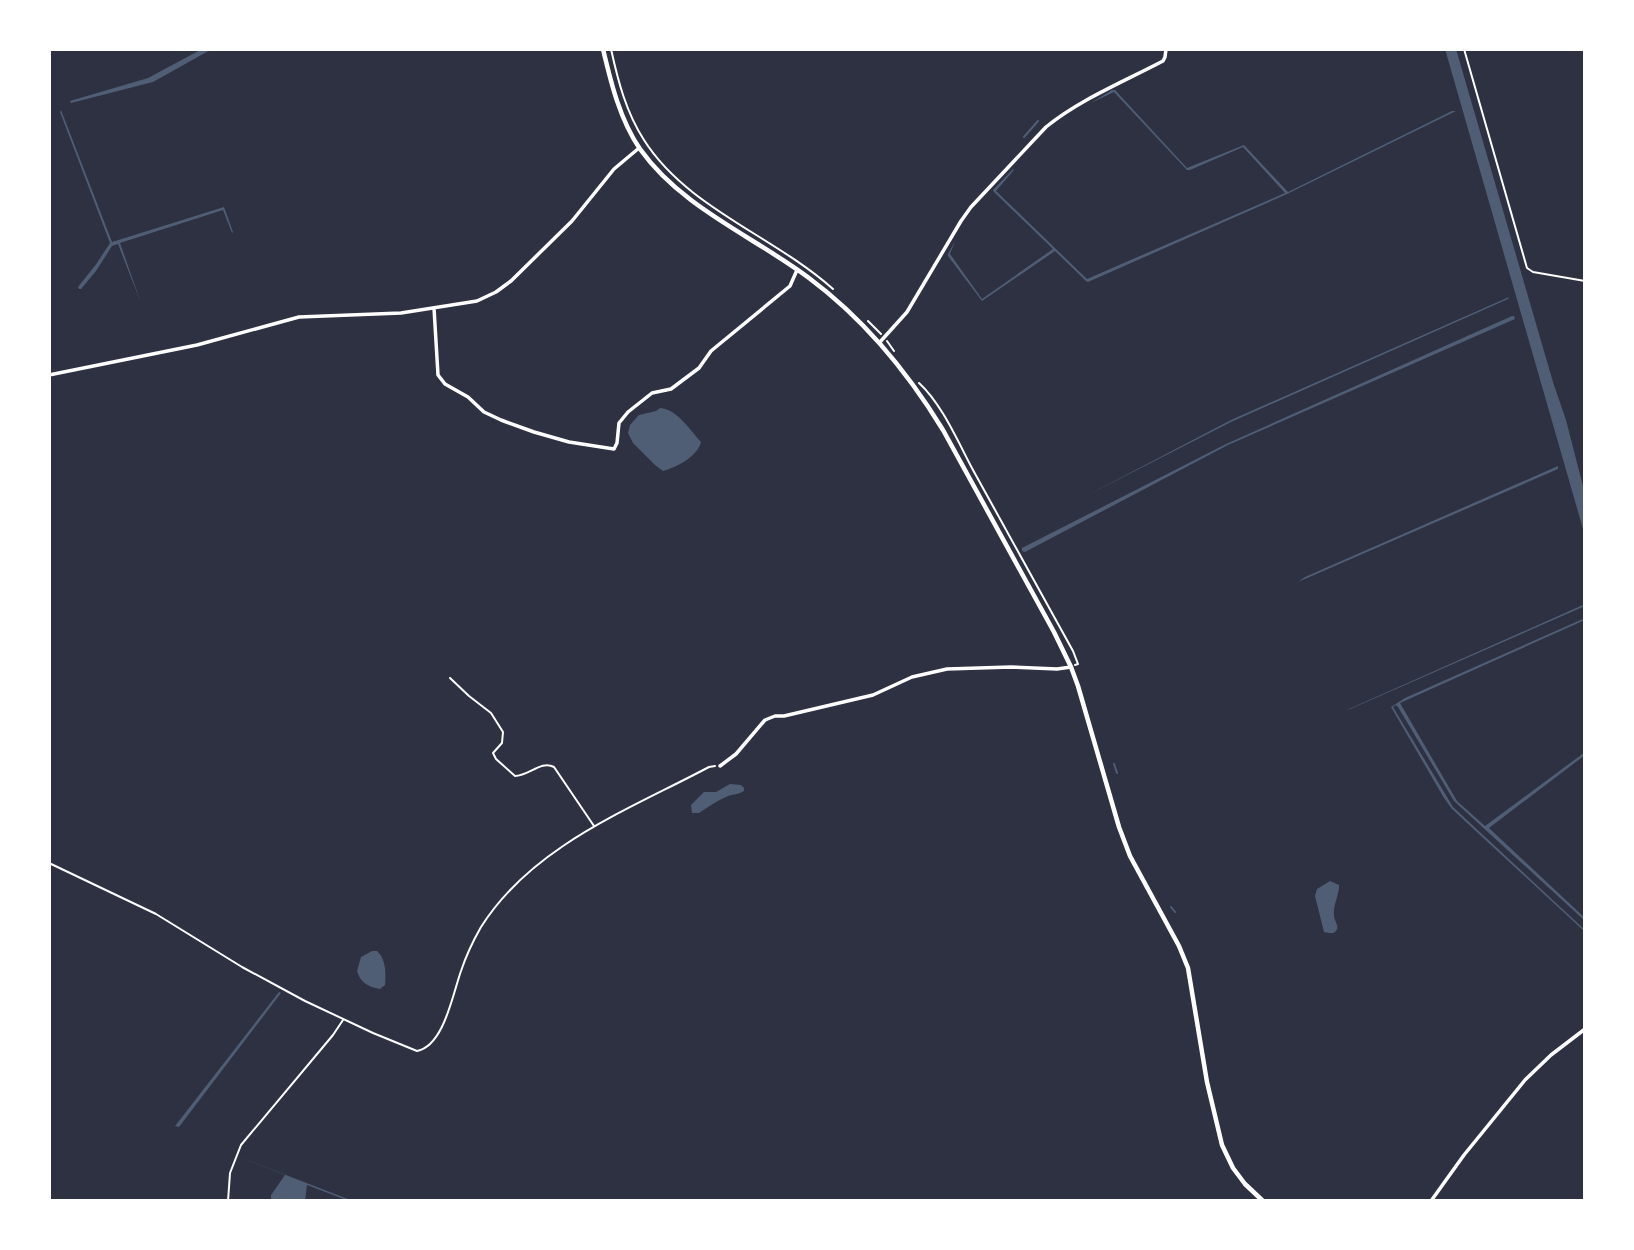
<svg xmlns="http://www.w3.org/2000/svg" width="1634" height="1250" font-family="Georgia,serif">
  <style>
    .water { fill: #4f5d75 }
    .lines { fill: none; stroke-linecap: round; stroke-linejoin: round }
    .stream { stroke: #4f5d75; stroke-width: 2 }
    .path { stroke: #fff; stroke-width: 2 }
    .minor { stroke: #fff; stroke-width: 3.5 }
    .tertiary { stroke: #fff; stroke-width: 4.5 }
  </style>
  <rect width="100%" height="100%" fill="#2d3142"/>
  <path class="water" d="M202,49H212L153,82L71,103L70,101L148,78Z
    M1445,49H1456L1553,382L1566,420L1585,494V536Z
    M1112,90H1115L1187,168L1244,145L1288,192L1452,111H1456L1287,194L1088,282L1086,281L1055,251L982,301L948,256V254L955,241L950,254L982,299L1053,249L994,192L993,190L1013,169L1014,170L996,191L1087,279L1285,193L1243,147L1190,170H1187L1114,92L1091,103Z
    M61,110L112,242L224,207L233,232L232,233L223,210L120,243L141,303L118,244L112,246L96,271L81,289H79L78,287L97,263L110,243L60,112Z
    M1509,297L1508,299L1231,422L1084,497L1231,420Z
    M1512,316H1514L1515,319L1228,445L1025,552L1022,551V548L1226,444Z
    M660,408C677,409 690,430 701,442C697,457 677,467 663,471L655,465L633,443L628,433L630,425L639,415L656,411Z
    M1558,466V469L1298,582L1305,577Z
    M1585,604V606L1348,710L1349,709Z
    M1585,618V620L1400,703L1457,801L1485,826L1585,752V755L1489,828L1585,918V921L1454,801L1398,707L1396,705L1393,707L1453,807L1585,930V932L1452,809L1444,798L1391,707L1405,698Z
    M730,784L741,785L744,788V791C738,795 732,794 726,797C717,801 708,807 699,813H692L691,805L704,792H716Z
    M1330,881L1339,885V888C1338,897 1333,906 1334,916C1334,921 1341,927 1335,932C1332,934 1328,933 1324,932L1315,896L1317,889Z
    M372,951H377C386,959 386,973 385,985L380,989C368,987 360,982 357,971L361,957Z
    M279,992L281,993L179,1127L175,1126Z
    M239,1157L255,1163L353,1201H349L307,1185L305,1201H271V1195L285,1175Z"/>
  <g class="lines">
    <path class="stream" d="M1024,137L1038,121
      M1114,764L1117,773
      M1171,907L1175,912"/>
    <path class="path" d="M611,49C618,81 626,112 644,140C687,208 774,236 833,289
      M1464,49L1527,268L1533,272L1585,281
      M868,321L881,334
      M887,341L894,351
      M919,383C942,404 958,442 973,470C1006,530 1040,591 1073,651L1078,664L1075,665
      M450,678L469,696L491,713L503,732L502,743L493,753L496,759L515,776C529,776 541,760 554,767L594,826
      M49,863L156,914L242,967L305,1001L373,1033L417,1051C444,1046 453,993 461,971C466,956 473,941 481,927C532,846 628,810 709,767L715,766
      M228,1201L230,1173L241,1145L333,1035L343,1020"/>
    <path class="minor" d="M434,308L438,375L445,384L468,397L484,412L501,420L534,432L569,442L614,449L617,443L619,423L628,412L652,393L671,389L699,368L711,351L790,286L797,270
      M880,342L907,312L961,221L971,207L1046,127C1081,99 1123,82 1163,61L1165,57L1166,49
      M49,375L197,345L299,317L401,313L477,301L496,292L511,281L572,221L614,169L639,148
      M720,766L736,754L765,720L775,716H784L873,695L912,677L947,669L1011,667L1057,669L1071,667
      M1431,1201L1464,1155L1525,1080L1551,1055L1585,1029"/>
    <path class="tertiary" d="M603,49C611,83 620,120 640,149C682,208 753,236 809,278C864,319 907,371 943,430L1054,632L1071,667L1078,686L1119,827L1130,856L1179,946L1188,968L1207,1082L1222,1145L1233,1168L1245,1184L1263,1201"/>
  </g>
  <rect width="1634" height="1250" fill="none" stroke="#ffffff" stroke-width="102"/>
</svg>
